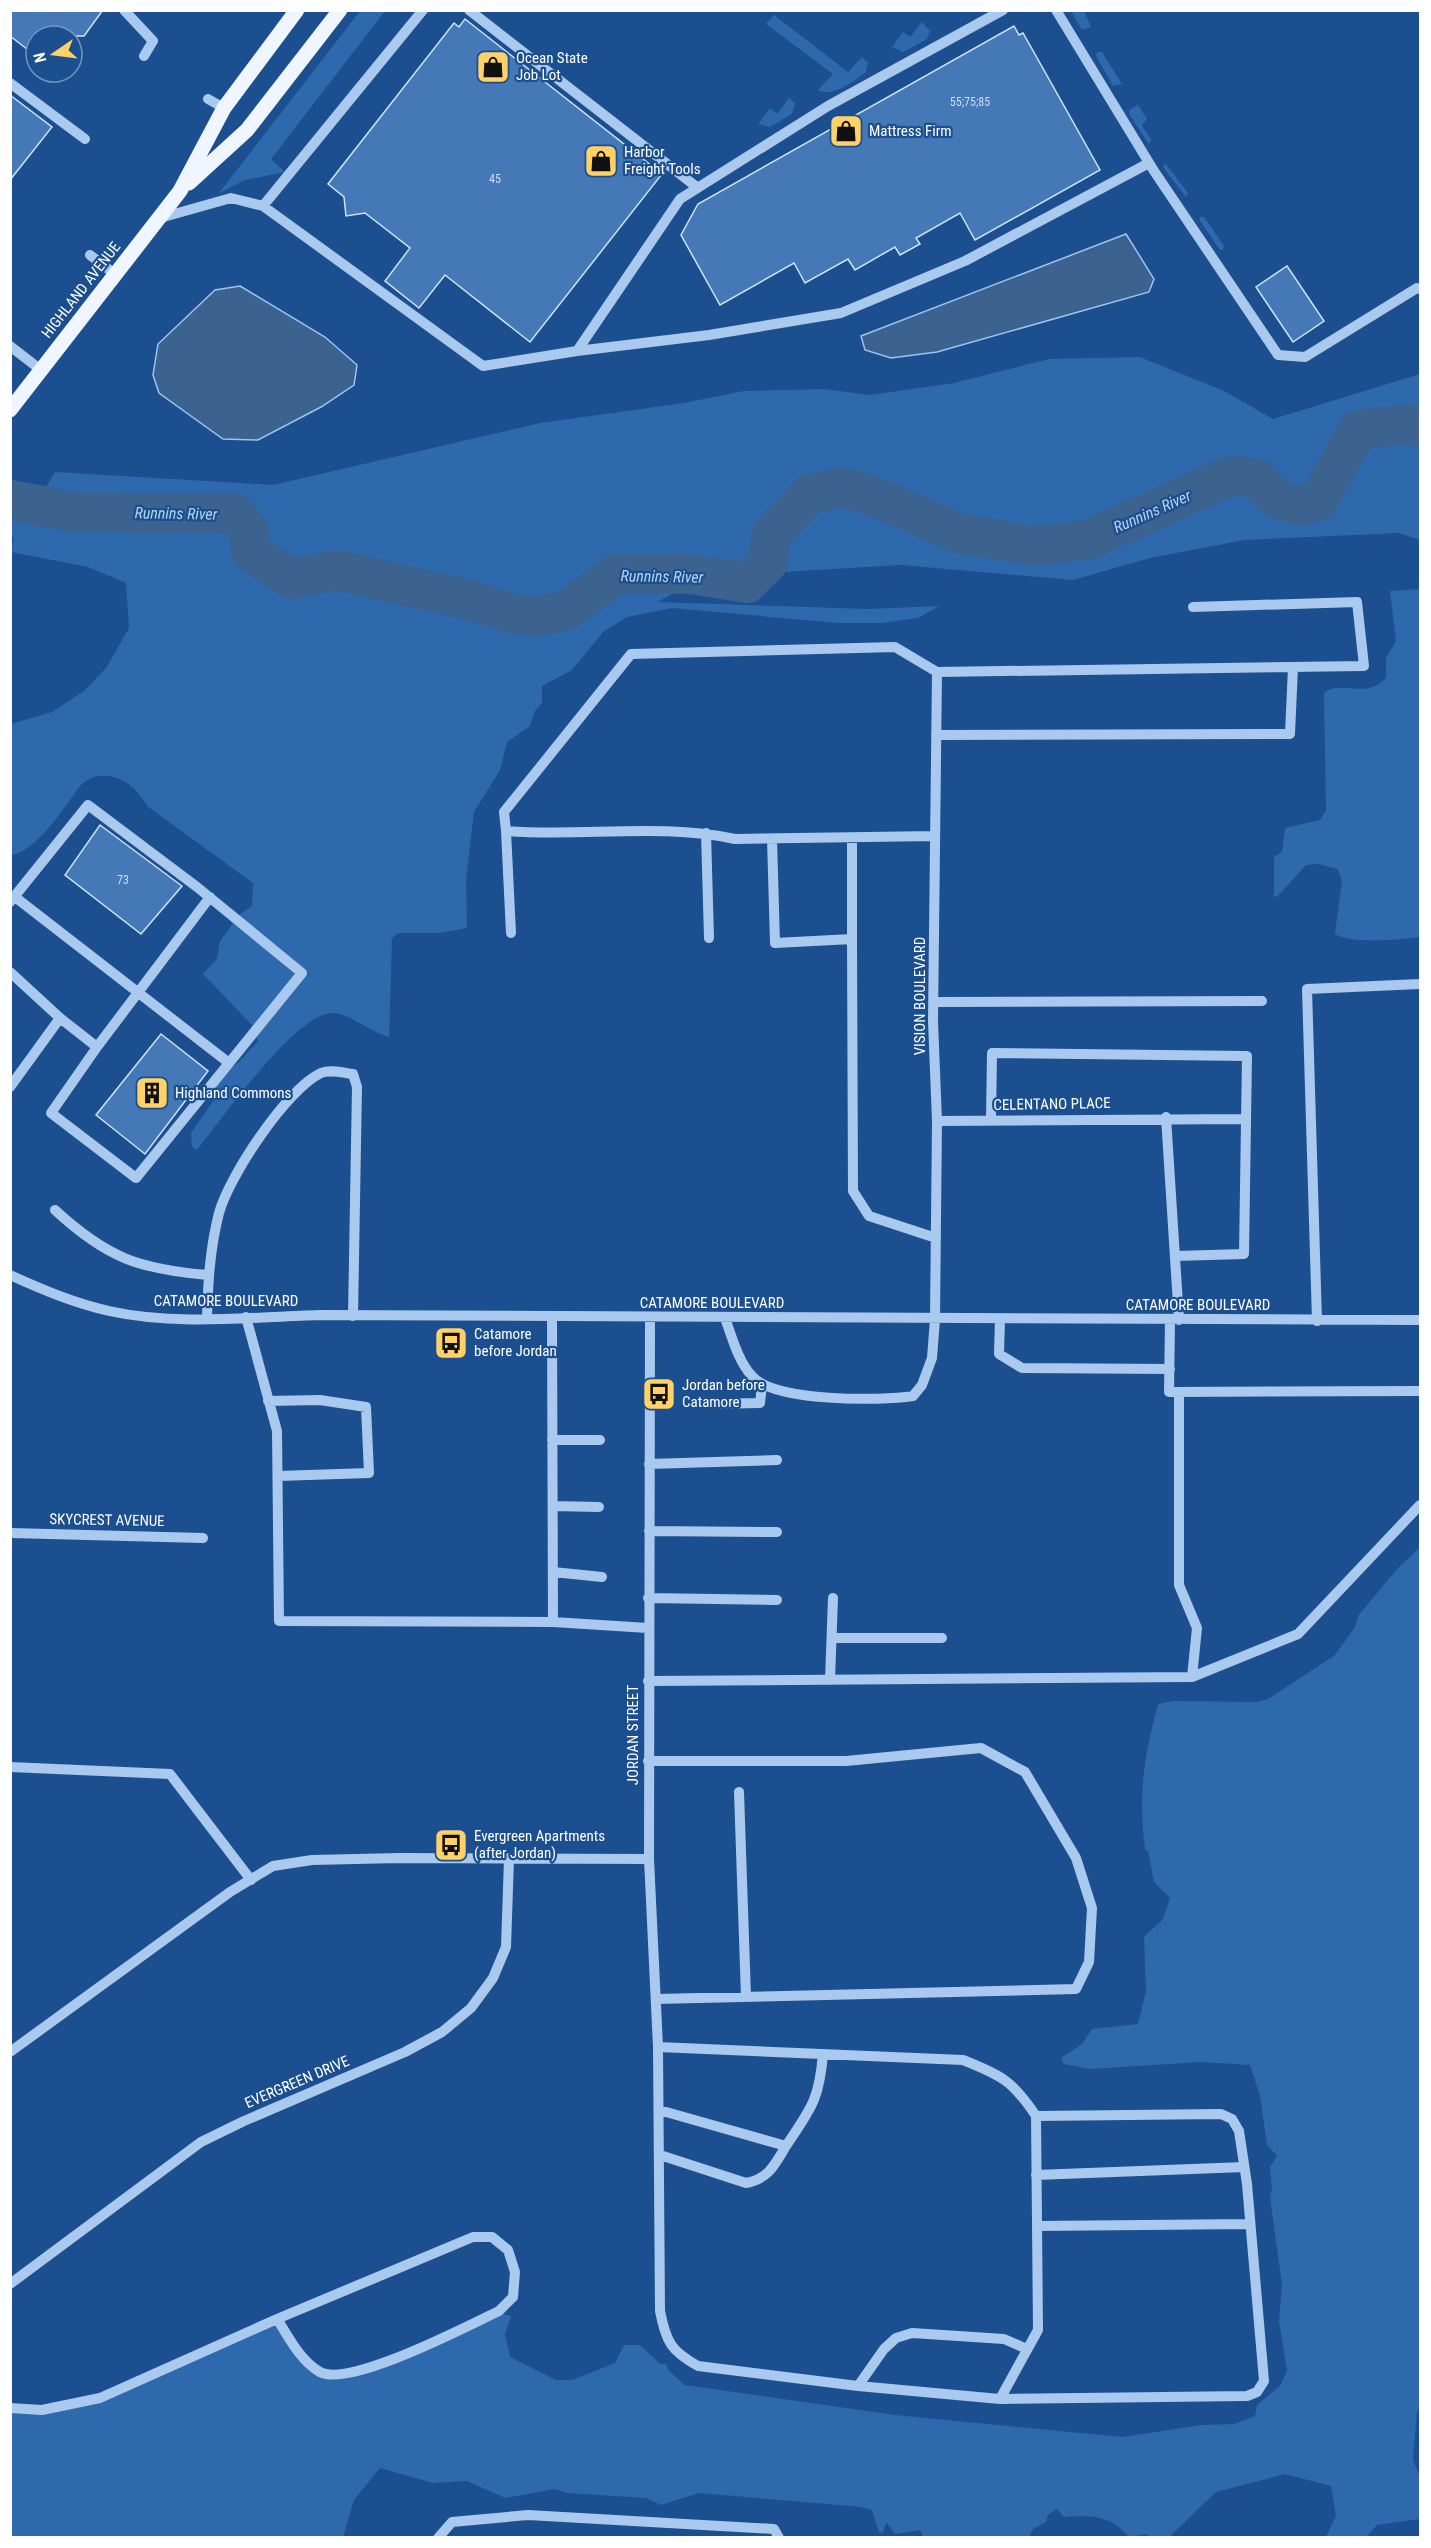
<svg xmlns="http://www.w3.org/2000/svg" width="1431" height="2548" font-family="'Roboto Condensed',sans-serif">
  <style>
    .green { fill: #2e69ad }
    .water { fill: #3c6290; stroke: #9cc4f0; stroke-width: 1.5 }
    .lines { fill: none; stroke-linecap: round; stroke-linejoin: round }
    .river { stroke: #3c6290; stroke-width: 40 }
    .building { fill: #4478b7; stroke: #cfe3fa; stroke-width: 1.5 }
    .minor { stroke: #a9c9ee; stroke-width: 10 }
    .major { stroke: #f0f6ff; stroke-width: 15 }
    .labels { text-anchor: middle; stroke-width: 4.5; stroke-linejoin: round; paint-order: stroke }
    .number-label { font-size: 12px; fill: #d0dded }
    .poi-label { font-size: 15px; fill: #fff; stroke: #1b4f8f; text-anchor: start }
    .street-label { font-size: 15px; fill: #fff; stroke: #1b4f8f }
    .water-label { font-size: 16px; font-style: italic; fill: #b5d3f5; stroke: #1b4f8f }
  </style>
  <rect width="100%" height="100%" fill="#1b4f8f"/>
  <path class="green" d="M360,11H385L271,159L285,172L245,180L219,193Z
    M1071,11H1084L1091,27L1082,30Z
    M774,15L848,72L862,57L868,63L866,72C855,81 832,98 818,90L833,74L766,24Z
    M922,22L930,31L927,39L903,52L892,47L903,32L910,37Z
    M1097,52H1102L1122,84L1113,86L1096,56Z
    M789,98L795,103L792,114L770,127L758,124L770,108L777,114Z
    M1138,105L1147,119L1142,125L1151,140L1149,144L1129,114V110Z
    M1165,163L1188,193L1186,197L1163,167Z
    M1200,217H1204L1224,246L1223,250H1220L1200,221Z
    M1140,357L1224,391L1273,419L1420,374V540L1399,533L1244,540L1150,558L1073,580L901,565L765,573L692,584L657,602L868,609L939,606L918,618L882,623H838L672,608L627,617L603,632L572,670L542,686V703L535,711L530,726L507,742L500,770L474,812L466,880L467,928L440,933H399L392,938L389,1037C369,1032 349,1012 331,1013C295,1015 221,1120 197,1150L192,1147L191,1133L216,1097L213,1078L238,1063L258,1041L252,1025L203,974L217,959L220,941L239,915L252,906L253,883L147,806C135,782 103,763 80,786C65,807 36,852 11,855V724L52,712L84,691L106,668L129,628L126,583L88,567L11,552L14,539L11,536V519L27,518L55,472L273,485L540,423L684,403L744,391L824,389L870,395L954,383L1049,359Z
    M1420,589V937C1400,940 1351,944 1335,934L1342,881L1338,869L1318,864L1306,865L1277,897L1274,896V857L1282,852L1285,828L1320,820L1326,810L1324,693C1341,679 1366,700 1386,678V658L1396,641L1390,591Z
    M1420,1547V2408L1417,2412L1413,2460L1420,2477V2519L1377,2525L1366,2537H1326L1336,2516L1331,2486L1285,2474L1216,2492L1169,2537H1148L1147,2534L1129,2537C1111,2515 1092,2515 1064,2517L1057,2509L1048,2515L1046,2522L1033,2529L1029,2537L924,2538L920,2530L895,2534L886,2522L883,2533L879,2532L872,2510L861,2507L699,2493L661,2505L646,2498L567,2493L555,2489L505,2498L467,2481L433,2483L380,2468L354,2500L343,2537L11,2538V2410L102,2397L276,2322L305,2362L342,2377L498,2313L511,2316L505,2334L510,2357L556,2380H572L615,2363L624,2345H640L660,2364H666L669,2371L685,2385L895,2415L1122,2437L1202,2425L1235,2424L1255,2416L1257,2405L1280,2386L1287,2371L1279,2321L1282,2285L1270,2197L1272,2188L1270,2167L1277,2156L1267,2145L1260,2096L1250,2065L1201,2062L1090,2069L1064,2064L1061,2058L1082,2044L1092,2029L1138,2024L1146,1991L1144,1937L1163,1919L1170,1898L1154,1882L1148,1851L1145,1849C1138,1794 1144,1757 1158,1704L1174,1701L1256,1702L1268,1699L1335,1655L1355,1627L1358,1616L1397,1569Z"/>
  <path class="water" d="M1126,234L1154,279L1149,292L937,352L891,358L865,350L861,336Z
    M240,286L325,337L357,365L354,385L321,407L258,440L223,439L159,393L153,375L158,344L215,290Z"/>
  <g class="lines">
    <path class="river" d="M10,500L73,512L236,514L248,531L252,553L292,579L336,570L474,601L519,615H546L567,610L616,574H691L747,583L768,562L772,534L809,494L846,487L885,501L960,534L1038,546L1090,539L1232,475L1258,479L1275,498L1301,506L1318,501L1358,430L1410,424L1420,428"/>
  </g>
  <path class="building" d="M10,10H103L84,36H36V56L10,36Z
    M465,19L662,174L530,342L445,275L419,308L385,281L410,248L365,213L346,216L344,197L328,184L454,23L459,27Z
    M1014,26L1019,35L1023,33L1100,170L975,240L960,213L916,238L920,244L900,255L895,247L855,270L848,259L805,283L794,263L720,305L681,235L698,204Z
    M10,95L52,127L10,180Z
    M1287,266L1324,321L1293,342L1256,287Z
    M100,825L182,886L141,934L65,875Z
    M161,1034L208,1071L145,1154L96,1115Z"/>
  <g class="lines">
    <path class="minor" d="M124,10L153,41L144,56
      M469,10L698,188
      M1003,10L828,106L680,199L577,351L709,335L841,313L965,261L1149,163
      M1056,10L1154,171L1278,355L1305,357L1417,288L1420,289
      M10,83L85,139
      M208,99L224,108
      M263,206L423,10
      M160,218L231,198L263,206L483,366L577,351
      M90,255L116,275
      M10,346L41,370
      M936,735L1290,734L1293,667
      M506,831L511,933
      M706,833L709,938
      M935,836L735,839C660,823 582,837 506,831L504,812L631,654L895,647L937,672L1364,666L1357,602L1193,607
      M772,839L775,943L852,939V838
      M15,897L229,1063
      M10,902L88,805L197,887L302,973L136,1178L51,1113L97,1047L60,1018L10,972
      M852,939L853,1191L869,1216L936,1238
      M934,1002L1262,1001
      M97,1047L210,897
      M10,1087L60,1018
      M1166,1117L1179,1320
      M991,1120L992,1053L1247,1056L1244,1254L1175,1256
      M937,1121L1246,1119
      M55,1210C107,1258 139,1269 208,1275
      M10,1275C43,1290 74,1303 109,1311C177,1326 251,1317 320,1315L1420,1320
      M246,1317L277,1431L279,1621L553,1622
      M552,1317L553,1622L648,1628
      M207,1318C208,1282 210,1248 219,1213C229,1176 287,1089 321,1073C330,1069 344,1073 353,1074L357,1087L353,1316
      M650,1318L649,1859L658,2047L660,2311C666,2342 671,2351 698,2366L858,2386L1000,2399L1038,2330L1036,2116C1013,2081 1001,2075 963,2060L658,2047
      M725,1318C732,1337 738,1361 752,1376C774,1402 881,1401 913,1396L922,1385L932,1358L935,1319L937,1121L933,1021L937,672
      M1000,1319L999,1354L1022,1368L1170,1369
      M1170,1320L1169,1392L1420,1391
      M1317,1321L1307,989L1420,984
      M1179,1392V1585L1197,1628L1192,1677
      M268,1401L320,1400L366,1407L369,1473L278,1476
      M708,1404L760,1403L762,1385
      M552,1440H600
      M649,1464L777,1460
      M553,1506L599,1507
      M649,1531L777,1532
      M10,1533L203,1538
      M553,1572L602,1577
      M648,1598L777,1600
      M832,1638H942
      M830,1680L833,1598
      M648,1681L1192,1677L1298,1634L1420,1505
      M648,1761H846L981,1748L1025,1772L1076,1858L1092,1908L1089,1962L1076,1989L656,1999
      M10,1767L170,1774L251,1880
      M739,1792L746,1997
      M10,2052L230,1892L273,1866L312,1860L400,1858L649,1859
      M659,2110L786,2146C811,2108 819,2101 823,2054
      M660,2155L746,2183C769,2179 775,2164 786,2146
      M1036,2175L1244,2167
      M1037,2226L1250,2224
      M473,2237H492L508,2250L515,2272L513,2297L499,2311C467,2326 349,2388 320,2372C300,2361 289,2337 277,2319Z
      M10,2284L201,2142L244,2121L405,2052L442,2032L471,2008L493,1978L506,1947L509,1859
      M858,2386L884,2349L896,2338L912,2333L1004,2339L1027,2349
      M1000,2399L1247,2396L1257,2392L1264,2381L1247,2184L1239,2131L1232,2119L1221,2114L1036,2116
      M10,2408L42,2410L100,2398L277,2319
      M438,2538L452,2522L528,2515L774,2529L779,2538"/>
    <path class="major" d="M189,183L247,130L340,10
      M10,410L180,191L224,108L297,10"/>
  </g>
  <defs>
    <symbol id="shop-square" viewBox="-11 -11 22 22"><rect x="-9" y="-9" width="18" height="18" rx="4" fill="#ffd166" stroke="#1b4f8f"/><path d="M-5-2.5h2.3a2.7 3.5 0 0 1 5.4 0H5L5.5 6h-11ZM-1.5-2.5h3a1.5 2.3 0 0 0-3 0Z" fill="#111"/></symbol>
    <symbol id="building-square" viewBox="-11 -11 22 22"><rect x="-9" y="-9" width="18" height="18" rx="4" fill="#ffd166" stroke="#1b4f8f"/><path d="M-4-6H4V6H1V3H-1V6H-4ZM-2.5-4.3h1.7v1.8h-1.7ZM.8-4.3h1.7v1.8H.8ZM-2.5-1h1.7V.8h-1.7ZM.8-1h1.7V.8H.8Z" fill="#111"/></symbol>
    <symbol id="bus-square" viewBox="-11 -11 22 22"><rect x="-9" y="-9" width="18" height="18" rx="4" fill="#ffd166" stroke="#1b4f8f"/><path d="M-5-6H5V4H4V6H2V4H-2V6H-4V4H-5ZM-3.5-4V0h7V-4ZM-3.5 1.2v1.5H-2V1.2ZM2 1.2v1.5H3.5V1.2Z" fill="#111"/></symbol>
  </defs>
  <g fill-rule="evenodd">
    <use href="#shop-square" x="474" y="48" width="38" height="38"/>
    <use href="#shop-square" x="827" y="112" width="38" height="38"/>
    <use href="#shop-square" x="582" y="142" width="38" height="38"/>
    <use href="#building-square" x="133" y="1074" width="38" height="38"/>
    <use href="#bus-square" x="432" y="1324" width="38" height="38"/>
    <use href="#bus-square" x="640" y="1375" width="38" height="38"/>
    <use href="#bus-square" x="432" y="1826" width="38" height="38"/>
  </g>
  <g class="labels">
    <g class="number-label">
      <text x="970" y="106">55;75;85</text>
      <text x="495" y="183">45</text>
      <text x="123" y="884">73</text>
    </g>
    <g class="poi-label">
      <text x="516" y="63">Ocean State<tspan x="516" dy="17">Job Lot</tspan></text>
      <text x="869" y="136">Mattress Firm</text>
      <text x="624" y="157">Harbor<tspan x="624" dy="17">Freight Tools</tspan></text>
      <text x="175" y="1098">Highland Commons</text>
      <text x="474" y="1339">Catamore<tspan x="474" dy="17">before Jordan</tspan></text>
      <text x="682" y="1390">Jordan before<tspan x="682" dy="17">Catamore</tspan></text>
      <text x="474" y="1841">Evergreen Apartments<tspan x="474" dy="17">(after Jordan)</tspan></text>
    </g>
    <g class="street-label">
      <text transform="translate(81 290) rotate(-52)" y="5">HIGHLAND AVENUE</text>
      <text transform="translate(920 996) rotate(-90)" y="5">VISION BOULEVARD</text>
      <text transform="translate(1052 1104) rotate(-1)" y="5">CELENTANO PLACE</text>
      <text x="226" y="1306">CATAMORE BOULEVARD</text>
      <text x="712" y="1308">CATAMORE BOULEVARD</text>
      <text x="1198" y="1310">CATAMORE BOULEVARD</text>
      <text transform="translate(107 1520) rotate(1)" y="5">SKYCREST AVENUE</text>
      <text transform="translate(633 1735) rotate(-90)" y="5">JORDAN STREET</text>
      <text transform="translate(297 2082) rotate(-23)" y="5">EVERGREEN DRIVE</text>
    </g>
    <g class="water-label">
      <text transform="translate(1152 511) rotate(-24)" y="6">Runnins River</text>
      <text transform="translate(176 513) rotate(1)" y="6">Runnins River</text>
      <text transform="translate(662 576) rotate(1)" y="6">Runnins River</text>
    </g>
  </g>
  <rect width="1431" height="2548" fill="none" stroke="#ffffff" stroke-width="24"/>
  <g transform="translate(54 54) rotate(256)"><circle r="28" fill="#1b4f8f" stroke="#7695bc" stroke-width="1.5"/>
  <path d="M0-4.5L10 22L0 15L-10 22Z" fill="#ffd166"/>
  <text y="-9" font-size="16" font-weight="bold" text-anchor="middle" fill="#ffffff">N</text>
  </g>
</svg>
